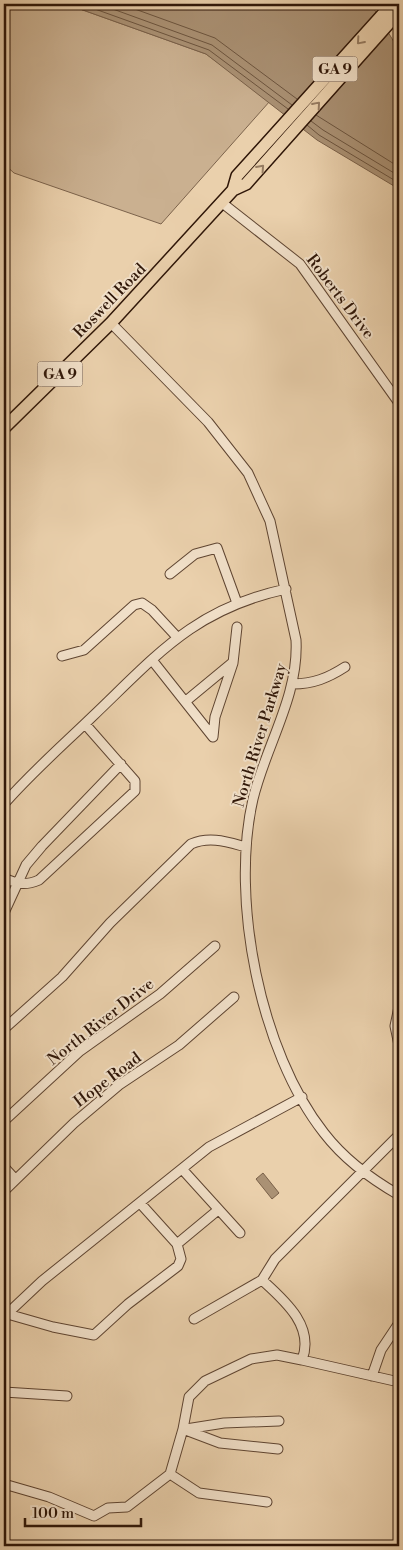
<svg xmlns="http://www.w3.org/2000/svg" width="403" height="1550" font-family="'Libre Bodoni',serif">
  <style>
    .green { fill: #cab090; stroke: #7c634c }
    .water { fill: #aa9174; stroke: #796049 }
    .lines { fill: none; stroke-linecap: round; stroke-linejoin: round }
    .shore { stroke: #6c543e; stroke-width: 1 }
    .minor-casing { stroke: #5e4431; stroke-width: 11 }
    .major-casing { stroke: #2f1608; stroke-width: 14 }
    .minor { stroke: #f1e0c9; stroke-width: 9 }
    .major { stroke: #ead0ac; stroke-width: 11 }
    .oneway { stroke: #967c62 }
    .labels { text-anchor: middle; stroke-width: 4; stroke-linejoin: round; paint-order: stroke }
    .shield { fill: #f1e0c9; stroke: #695342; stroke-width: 1 }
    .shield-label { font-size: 15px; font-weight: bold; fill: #2f1608 }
    .street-label { font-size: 16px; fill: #2f1608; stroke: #f1e0c9 }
  </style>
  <rect width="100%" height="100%" fill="#ead0ac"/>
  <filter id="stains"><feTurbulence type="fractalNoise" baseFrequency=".004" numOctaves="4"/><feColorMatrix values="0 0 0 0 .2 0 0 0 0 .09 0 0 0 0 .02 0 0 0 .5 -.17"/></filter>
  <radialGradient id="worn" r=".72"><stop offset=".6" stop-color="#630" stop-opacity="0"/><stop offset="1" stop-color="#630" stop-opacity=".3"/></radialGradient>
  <path class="green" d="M4,4H66L206,54L270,101L161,224L14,173L4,164Z"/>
  <path class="water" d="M66,4H371L394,42L399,45V189L317,140L206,54Z
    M263,1173L279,1193L272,1199L256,1179Z"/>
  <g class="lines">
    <path class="shore" d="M81,4L209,50L288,109
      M99,4L212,45L292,105
      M121,4L215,38L297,99
      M316,115L399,167
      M311,121L323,130L399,176
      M307,125L319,135L399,183"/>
    <defs>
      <path id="minor" d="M221,202L300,264L399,403
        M111,323L208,422L248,473L270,521L296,640C299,696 266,745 253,799C230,899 260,1052 324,1133C344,1159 371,1179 399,1195
        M170,574L195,554L217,548L237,603
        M62,656L84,650L134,605L142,603L152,610L177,637
        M152,660L213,737L215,717L233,663L237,627
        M293,684C313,684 328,678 345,667
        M186,701L232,663
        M4,804C31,773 63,745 93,716C157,655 194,609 286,589
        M4,878C17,884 25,886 39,880L135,791V781L85,724
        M4,913L26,865L42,846L121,764
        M399,1007L395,1026L399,1045
        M4,1029L62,977L110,923L191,844C210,836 227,842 246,847
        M4,1121L80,1051L160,994L215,946
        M4,1167L15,1179
        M182,1169L240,1233
        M4,1191L74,1123L119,1085L179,1045L234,997
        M177,1244L218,1210
        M4,1313L53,1327L94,1335L128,1304L178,1266L181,1259L177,1244L140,1203
        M7,1314L42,1281L209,1147L302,1097
        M194,1319L262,1280L275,1259L399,1135
        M302,1360L399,1382
        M372,1376L381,1350L399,1323
        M4,1392L67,1396
        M183,1429L220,1443L278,1449
        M186,1429L224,1423L279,1421
        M170,1474L199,1493L267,1502
        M4,1484L49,1497L94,1516L108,1508L127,1507L170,1474L183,1429L189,1397L205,1381L251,1359L277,1355L302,1360C315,1326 284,1300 262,1280"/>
      <path id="major" d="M233,190L237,176L392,4
        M4,428L111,323L233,190L246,184L399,12"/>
    </defs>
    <use href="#minor" class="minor-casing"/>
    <use href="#major" class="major-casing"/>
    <use href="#minor" class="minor"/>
    <use href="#major" class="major"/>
  </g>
  <defs><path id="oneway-chevron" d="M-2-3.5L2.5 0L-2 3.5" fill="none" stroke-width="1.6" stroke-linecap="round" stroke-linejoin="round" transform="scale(1.25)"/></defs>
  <g class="oneway">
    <use href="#oneway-chevron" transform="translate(360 41) rotate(131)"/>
    <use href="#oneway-chevron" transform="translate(317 105) rotate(-49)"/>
    <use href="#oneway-chevron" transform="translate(261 168) rotate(-48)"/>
  </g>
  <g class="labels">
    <g class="shield">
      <rect x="312.5" y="56.5" width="45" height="25" rx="4"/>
      <rect x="37.5" y="361.5" width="45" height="25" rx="4"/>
    </g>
    <g class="shield-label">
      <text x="335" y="74">GA 9</text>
      <text x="60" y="379">GA 9</text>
    </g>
    <g class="street-label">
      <text transform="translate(341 296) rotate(53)" y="6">Roberts Drive</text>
      <text transform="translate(109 300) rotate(-46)" y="6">Roswell Road</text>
      <text transform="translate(259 735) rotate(-73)" y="6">North River Parkway</text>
      <text transform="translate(100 1021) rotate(-38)" y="6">North River Drive</text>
      <text transform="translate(107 1079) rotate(-37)" y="6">Hope Road</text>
    </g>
  </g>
  <rect width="403" height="1550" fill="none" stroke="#ead0ac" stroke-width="20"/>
  <rect x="5" y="5" width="393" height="1540" fill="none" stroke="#2f1608" stroke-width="2.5"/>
  <rect x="10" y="10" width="383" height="1530" fill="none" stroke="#2f1608"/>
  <path d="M25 1518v8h116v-8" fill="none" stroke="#2f1608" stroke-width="2.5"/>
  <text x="32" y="1518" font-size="15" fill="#2f1608" stroke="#f1e0c9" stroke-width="4" paint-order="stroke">100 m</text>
  <rect width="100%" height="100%" filter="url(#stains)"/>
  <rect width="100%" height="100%" fill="url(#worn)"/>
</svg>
